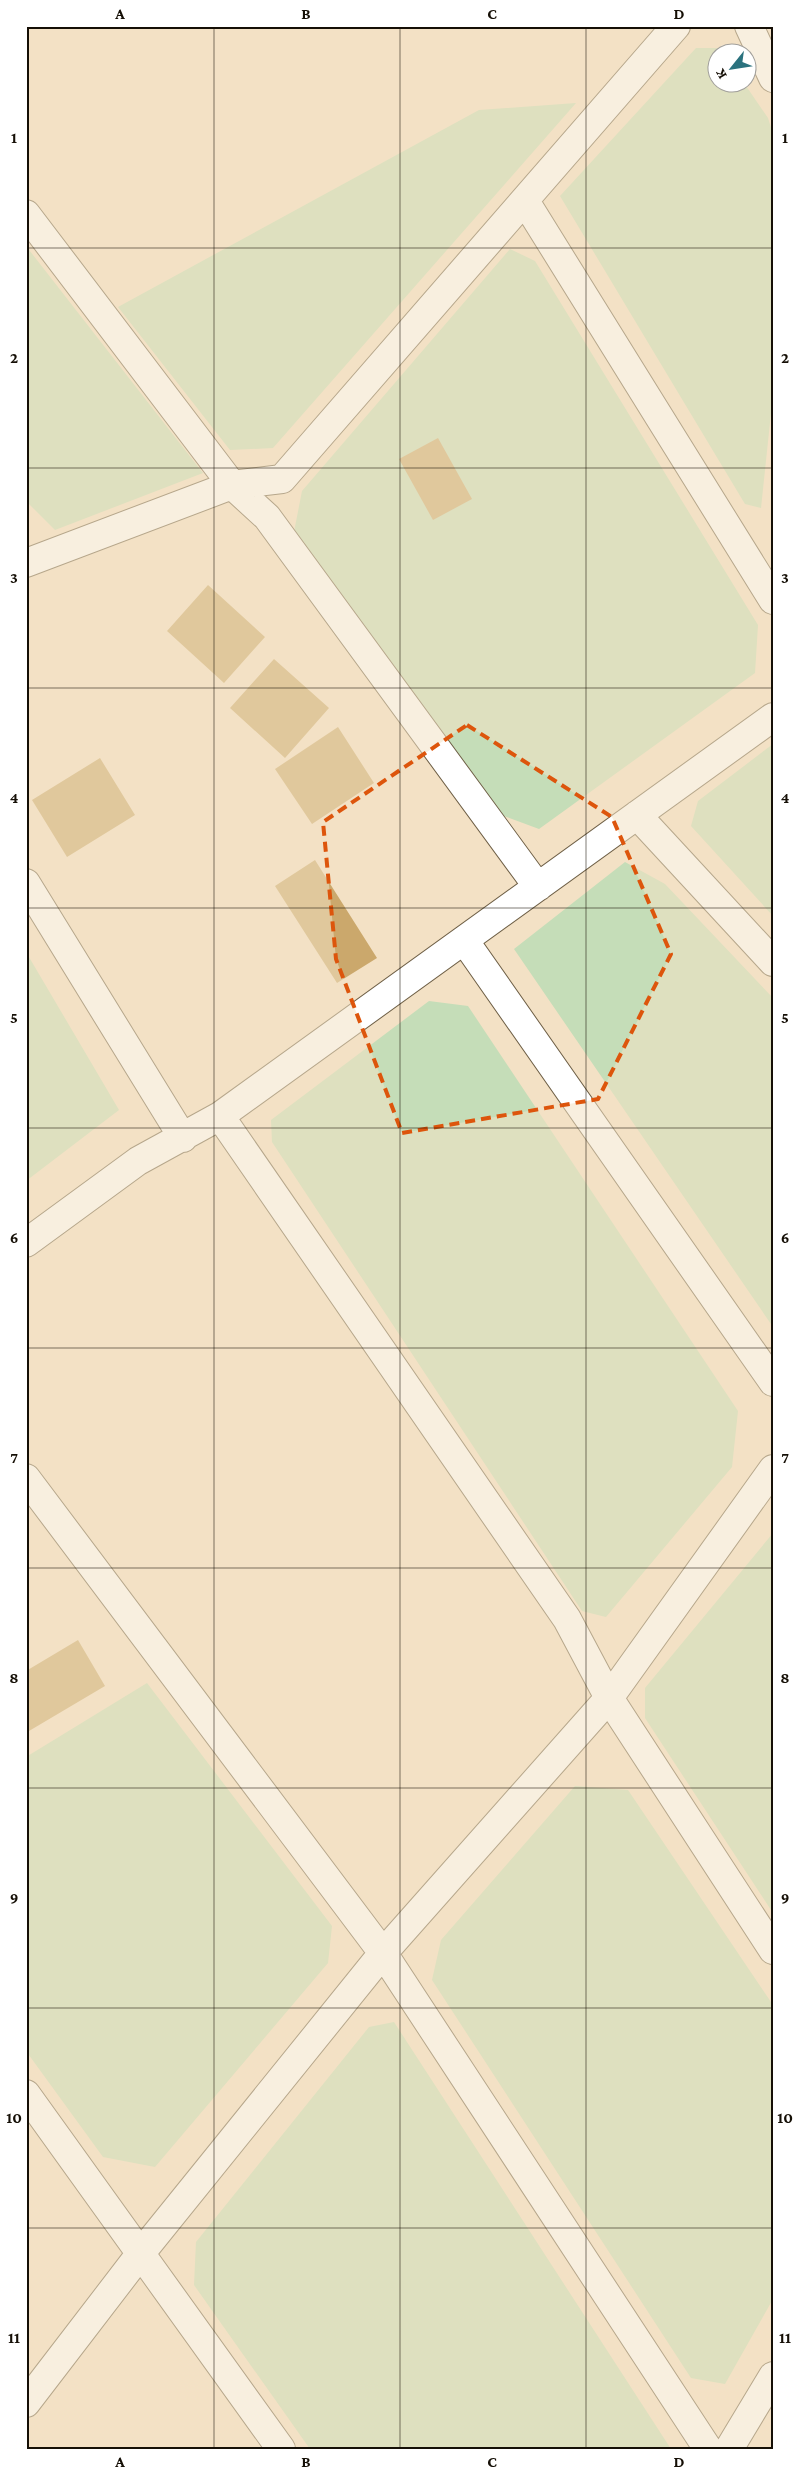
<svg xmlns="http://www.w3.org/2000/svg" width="799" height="2475" font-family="'Crimson Pro',serif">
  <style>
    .green { fill: #c5ddb8 }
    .building { fill: #cba86c }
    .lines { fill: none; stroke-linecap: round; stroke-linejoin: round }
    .street-casing { stroke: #6e5f46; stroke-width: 30 }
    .street { stroke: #fff; stroke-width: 28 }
    .marked { fill: none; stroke: #dd550c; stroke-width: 4; stroke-dasharray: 10 6; stroke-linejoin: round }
    .grid { fill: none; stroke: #150f06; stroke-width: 1; stroke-opacity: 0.55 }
    .neatline { fill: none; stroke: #150f06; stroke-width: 2 }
    .grid-label { font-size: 16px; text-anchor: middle; font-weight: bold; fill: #150f06 }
  </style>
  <rect width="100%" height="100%" fill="#f3e1c5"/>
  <path class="green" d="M696,48H722L725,52H716V82L744,83L768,118L773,134V394L761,508L745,504L560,196Z
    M576,103L273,448L230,450L118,307L479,110Z
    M26,246L203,473L55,530L26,501Z
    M510,249L535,261L758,625L755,673L539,829L504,816L294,532L302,491Z
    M773,744V916L691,826L698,801Z
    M625,862L665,884L773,998V1327L514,949Z
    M26,952L119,1110L26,1181Z
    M429,1001L468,1006L738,1411L732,1467L606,1617L582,1611L272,1142L271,1120Z
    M773,1533V1913L645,1718V1688Z
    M147,1683L332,1926L328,1963L155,2167L103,2157L26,2051V1757Z
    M575,1786L628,1790L773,2005V2299L725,2384L691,2378L432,1980L441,1940Z
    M394,2022L671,2449H310L194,2285L196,2242L369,2027Z"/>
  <path class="building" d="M438,438L472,499L433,520L399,459Z
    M208,585L265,637L224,683L167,631Z
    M274,659L329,708L285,758L230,708Z
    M338,727L374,783L312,824L275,769Z
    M100,758L135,815L67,857L32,800Z
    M315,860L377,958L337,983L275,886Z
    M78,1640L105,1686L29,1731L26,1727V1671Z"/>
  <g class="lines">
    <defs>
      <path id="street" d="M749,26L773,78
        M525,201L773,600
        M26,214L232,485L267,517L538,887
        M26,563L232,485L282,479L676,26
        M637,815L773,962
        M26,883L183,1138
        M464,940L773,1382
        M220,1116L567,1619L609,1698L773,1950
        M26,1243L138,1161L220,1116L773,717
        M26,1478L383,1953L708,2449
        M26,2094L281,2449
        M26,2403L141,2253L383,1953L609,1698L773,1469
        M729,2449L773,2376"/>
    </defs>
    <use href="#street" class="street-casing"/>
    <use href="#street" class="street"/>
  </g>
  <path d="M0 0H799V2475H0ZM467,725L612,817L671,954L598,1099L402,1133L336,959L323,822Z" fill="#f3e1c5" fill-opacity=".55" fill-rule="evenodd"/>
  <path class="marked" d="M467,725L612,817L671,954L598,1099L402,1133L336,959L323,822Z"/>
  <path class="grid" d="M214,26V2449M400,26V2449M586,26V2449M26,248H773M26,468H773M26,688H773M26,908H773M26,1128H773M26,1348H773M26,1568H773M26,1788H773M26,2008H773M26,2228H773"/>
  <rect width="799" height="2475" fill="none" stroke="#ffffff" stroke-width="55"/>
  <g transform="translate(732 68) rotate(240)"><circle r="24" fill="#ffffff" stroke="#a19f9b"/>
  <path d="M0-4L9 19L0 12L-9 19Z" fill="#2b727e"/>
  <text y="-8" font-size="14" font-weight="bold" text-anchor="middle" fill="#150f06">K</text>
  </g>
  <rect x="28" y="28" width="744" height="2420" class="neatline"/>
  <g class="grid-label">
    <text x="120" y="19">A</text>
    <text x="306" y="19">B</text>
    <text x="492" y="19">C</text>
    <text x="679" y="19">D</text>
    <text x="14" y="143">1</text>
    <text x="785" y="143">1</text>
    <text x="14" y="363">2</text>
    <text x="785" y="363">2</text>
    <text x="14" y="583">3</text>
    <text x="785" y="583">3</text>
    <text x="14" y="803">4</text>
    <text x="785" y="803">4</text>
    <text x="14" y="1023">5</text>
    <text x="785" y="1023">5</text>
    <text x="14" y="1243">6</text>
    <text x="785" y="1243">6</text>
    <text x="14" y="1463">7</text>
    <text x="785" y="1463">7</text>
    <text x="14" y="1683">8</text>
    <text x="785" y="1683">8</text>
    <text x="14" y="1903">9</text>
    <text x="785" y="1903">9</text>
    <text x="14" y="2123">10</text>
    <text x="785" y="2123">10</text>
    <text x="14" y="2343">11</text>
    <text x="785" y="2343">11</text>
    <text x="120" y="2467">A</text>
    <text x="306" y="2467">B</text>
    <text x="492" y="2467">C</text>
    <text x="679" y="2467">D</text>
  </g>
</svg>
